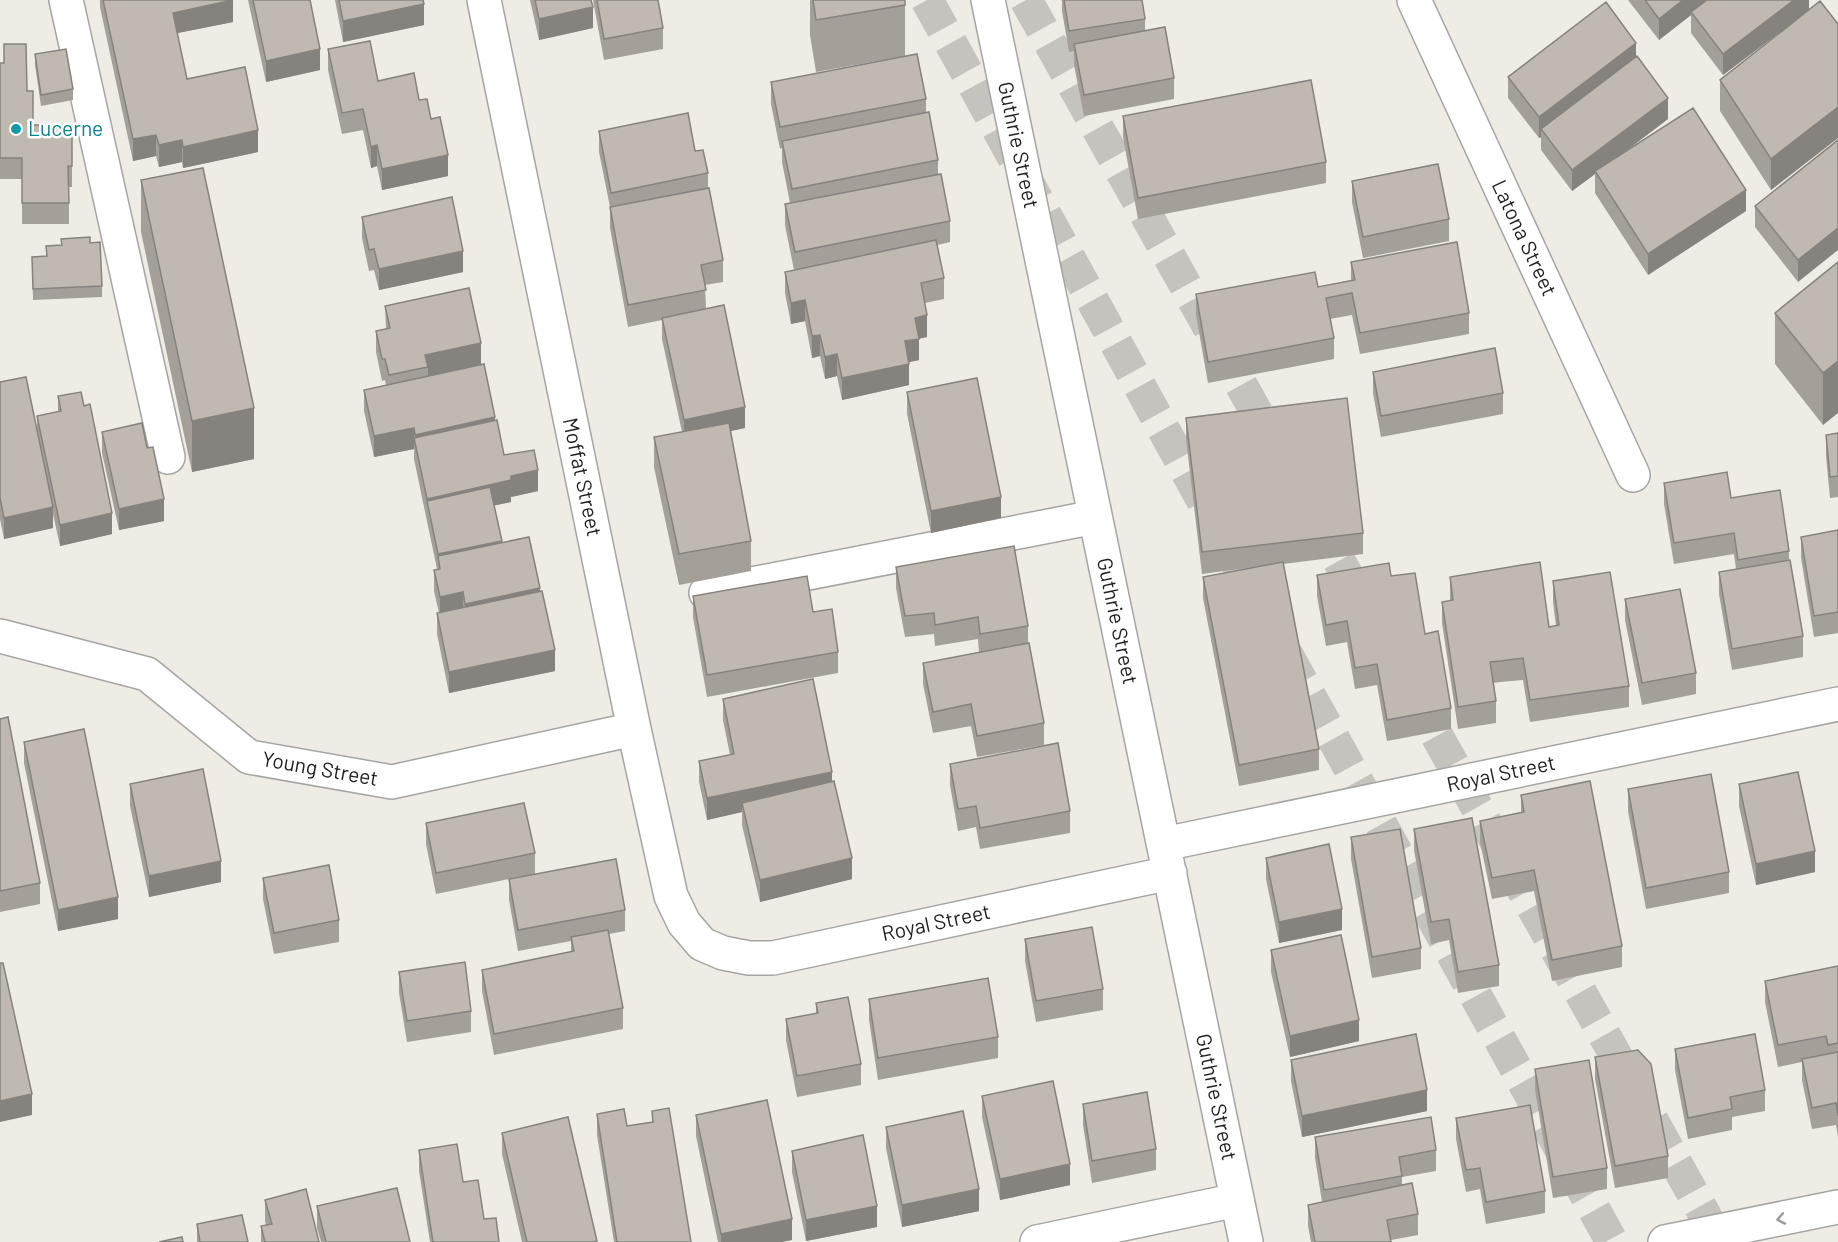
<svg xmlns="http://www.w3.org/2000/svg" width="1838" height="1242" font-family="Barlow,sans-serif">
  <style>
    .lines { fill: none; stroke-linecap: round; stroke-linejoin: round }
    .highway-tunnel { stroke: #c5c3bd; stroke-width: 33; stroke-dasharray: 33 16; stroke-linecap: butt }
    .minor-casing { stroke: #a5a5a5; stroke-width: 36 }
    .minor { stroke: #fff; stroke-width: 33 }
    .wall { fill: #a49f99 }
    .shaded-wall { fill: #86827d }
    .building { fill: #bfb9b2; stroke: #86827d; stroke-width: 1.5 }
    .oneway { stroke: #9a9a9a }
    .culture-dot { fill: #0f9aa8; stroke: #fff; stroke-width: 2 }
    .labels { text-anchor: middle; stroke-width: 5; stroke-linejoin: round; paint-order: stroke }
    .culture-label { font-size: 21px; fill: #0d838f; stroke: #fff; text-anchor: start }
    .street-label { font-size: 21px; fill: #1e1e1e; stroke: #fff }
  </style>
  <rect width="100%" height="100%" fill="#efece5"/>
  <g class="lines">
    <path class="highway-tunnel" d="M927,0L1263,610
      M1026,0L1277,449
      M1315,518L1366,609
      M1286,653L1612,1242
      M1413,693L1720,1242"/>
    <defs>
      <path id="minor" d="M66,0L168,457
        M484,0L634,729L671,896L684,923L702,944L723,953L749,958H773L1170,873
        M988,0L1246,1242
        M1414,0L1633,475
        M706,593L1095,517
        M0,636L147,674L249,757L392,782L634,729
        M1164,844L1838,704
        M1037,1242L1237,1200
        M1665,1242L1838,1207"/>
    </defs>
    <use href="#minor" class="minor-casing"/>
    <use href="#minor" class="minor"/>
  </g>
  <path class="wall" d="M100,0H233V22L177,33L187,79L258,152L183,168L182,162L159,167L156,156L133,161L100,7Z
    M248,0H310L320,70L266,82Z
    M335,0H423L424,25L343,42Z
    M530,0H591L593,28L539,40Z
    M593,0H658L663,28V49L604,60Z
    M810,0H905V56L816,72L810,35Z
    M1061,0H1142L1145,19V30L1174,78V99L1084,116L1074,65V51L1069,52L1062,11V1Z
    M1628,0H1809V10L1820,1L1838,24V138L1771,190L1720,111V80L1808,11L1723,75L1691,33V15L1659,40Z
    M328,49L378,81L419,100L431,119L448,176L382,190L377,166L371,168L363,130L342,134L328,70Z
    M35,54L73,89V100L41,106L35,65Z
    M1636,57L1668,119L1620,155L1746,211L1648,275L1595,193V174L1572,191L1541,150V137L1539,138L1508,98V77Z
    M0,63L27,91L33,125H72V187H69V224H22V179H0Z
    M771,82L926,99V112L938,160V174L950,221V242L937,245L944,278V299L925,303L927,337L919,339V360L909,362V385L842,400L837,376L825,379L820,356L812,358L805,321L791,324L785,293V272L794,270L785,225V204L790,203L782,162V148L780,149L771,104Z
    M1123,116L1326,162V183L1138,219L1123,137Z
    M599,131L695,151L708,173V188L723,260V282L705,285L706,309L745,428L730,431L751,541V571L679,585L654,467V437L682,432L662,339V320L628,327L610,228V207L599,152Z
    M1838,140L1798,282L1755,227V206Z
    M141,180L254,459L192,472L141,232Z
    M1352,181L1449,219V241L1363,258L1352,202Z
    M362,217L463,272L379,290L374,270L369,271L362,238Z
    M90,243L102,286V297L33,300L32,257L46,256V246Z
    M1351,262L1469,313V334L1360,354L1352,315L1330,319L1334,338V359L1208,383L1196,315V294L1318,287L1351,280Z
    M1838,262L1823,425L1775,364V313Z
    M385,306L481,365L504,455L538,491L511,497V502L494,505L502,543L540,591L555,671L449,693L437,634V613H439L434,591V570L437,569L414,459V449L374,457L364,411V390L386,385L385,380L382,381L376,352V331L386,329Z
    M1373,372L1503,393V414L1381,437L1373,393Z
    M0,382L37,429V416L58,412V396L112,534L60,546L53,514V528L4,539L0,519Z
    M907,392L1001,518L931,533L907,414Z
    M1186,418L1363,533V554L1283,564L1319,749V770L1239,786L1203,598V577L1254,567L1202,574L1186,439Z
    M102,432L164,521L119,530L102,453Z
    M1838,433V497L1830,498L1826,456V435Z
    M1664,483L1731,498L1789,551V561L1803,636V657L1732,670L1719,594V572L1736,569L1734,554L1674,564L1664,504Z
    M1838,530V633L1814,637L1801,558V537Z
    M896,567L1028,626V643L1044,723V745L977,757L971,726L933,733L923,684V663L979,652L978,639L935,646L934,634L905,637L896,588Z
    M1317,575L1391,576L1425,634L1451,708V729L1387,741L1377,685L1355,689L1347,642L1326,646L1317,596Z
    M1450,577L1549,627L1556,626L1553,602V581L1629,686V707L1530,722L1523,680L1500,682L1494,683L1496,701V723L1458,729L1442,623V602L1450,601Z
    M693,596L813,612L838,652V673L707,697L693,617Z
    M1625,599L1696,673V694L1642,705L1625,620Z
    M723,699L832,782L852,879L760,902L742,825V812L707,820L699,782V761L730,755L723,720Z
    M0,719L40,883V904L0,912Z
    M24,742L118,919L58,931L24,763Z
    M950,764L1070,811V833L980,849L976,827L958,831L950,785Z
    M130,784L221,882L149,897L130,806Z
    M1739,784L1815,872L1756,885L1739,806Z
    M1628,789L1729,872V893L1646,909L1628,811Z
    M1521,795L1622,946V967L1552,981L1534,891L1492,899L1480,842V821L1521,812Z
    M426,823L535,853V874L625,910V931L609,934L623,1008V1029L494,1055L482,991V970L571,952V941L518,951L509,900V879L436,894L426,844Z
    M1414,829L1499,965V986L1458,993L1449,940L1431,944L1414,850Z
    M1351,837L1421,948V969L1372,978L1351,859Z
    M1266,858L1342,930L1279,943L1266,879Z
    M263,878L339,920V942L274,954L263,899Z
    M1025,939L1103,989V1010L1036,1022L1025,961Z
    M1271,950L1359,1041L1290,1057L1271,972Z
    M1838,966V1137L1836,1125L1812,1129L1802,1080V1062L1778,1067L1765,1002V981Z
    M399,972L471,1011V1032L407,1042L399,993Z
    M869,999L998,1037V1058L878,1080L869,1020Z
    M816,1003L861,1064V1085L797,1097L786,1040V1019L816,1014Z
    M1675,1049L1765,1090V1111L1732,1117V1130L1688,1139L1675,1070Z
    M1595,1057L1668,1156V1178L1615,1188L1595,1079Z
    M1291,1060L1427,1111L1302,1137L1291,1081Z
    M1535,1069L1607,1168V1189L1553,1198L1535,1090Z
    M982,1096L1070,1185L1000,1200L982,1117Z
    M1083,1104L1156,1149V1170L1092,1183L1083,1125Z
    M652,1111L691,1242H614L597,1135V1114L627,1126L652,1122Z
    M696,1115L792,1240L781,1242H718L696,1136Z
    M1456,1118L1545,1191V1213L1486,1224L1480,1189L1466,1192L1456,1139Z
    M886,1127L979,1211L902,1227L886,1148Z
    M502,1133L597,1242H522L502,1154Z
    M1315,1137L1436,1150V1171L1402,1177V1185L1418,1214V1235L1391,1240V1242H1311L1308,1226V1205L1322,1202L1315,1158Z
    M419,1150L463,1182L484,1219L499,1242H430L419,1171Z
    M792,1151L877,1227L806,1241L792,1172Z
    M265,1200L319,1242H261V1226L266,1225L265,1221Z
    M317,1206L410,1242H321L317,1228Z
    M197,1224L248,1242H197Z"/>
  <path class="shaded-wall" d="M233,0V22L173,34V13Z
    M1683,0H1710L1691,12V15L1659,40V19Z
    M1794,0H1809V10L1723,75V54Z
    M424,4V25L343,42V21Z
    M593,7V28L539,40V19Z
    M1636,43V64L1541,129V137L1539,138V117Z
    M320,49V70L266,82V61Z
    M1668,98V119L1597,173L1595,171V174L1572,191V170Z
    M1838,107V138L1771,190V159Z
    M258,130V152L183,168V147Z
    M156,135V156L133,161V139Z
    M182,140V162L159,167V145Z
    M377,145V166L371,168V147Z
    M448,155V176L382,190V169Z
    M1746,190V211L1648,275V254Z
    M1838,228V250L1798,282V260Z
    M463,251V272L379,290V269Z
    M805,300V321L791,324V303Z
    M927,315V337L916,339H919V360L905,363V341L915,318Z
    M820,335V356L812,358V336Z
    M481,343V365L428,376V367L425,355Z
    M837,354V376L825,379V357Z
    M1838,361V413L1823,425V373Z
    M909,364V385L842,400V378Z
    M745,407V428L684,441V420Z
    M254,408V459L192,472V421Z
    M495,417V438L415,444V435Z
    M414,428V449L374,457V436Z
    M538,470V491L511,497V502L431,519L427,501V520V499L511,476Z
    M1001,497V518L931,533V511Z
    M164,499V521L119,530V509Z
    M53,507V528L4,539V518Z
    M112,513V534L60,546V525Z
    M502,541V562L440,569L438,554Z
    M540,588V609L465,625V604Z
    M463,592V613L440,618V597Z
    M555,650V671L449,693V672Z
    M832,772V794L742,803V812L707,820V798Z
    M1815,851V872L1756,885V864Z
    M852,858V879L760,902V880Z
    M221,861V882L149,897V876Z
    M118,897V919L58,931V910Z
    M1342,909V930L1279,943V922Z
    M1359,1020V1041L1290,1057V1036Z
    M1427,1090V1111L1302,1137V1116Z
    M32,1094V1115L0,1122V1101Z
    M1070,1164V1185L1000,1200V1179Z
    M979,1189V1211L902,1227V1205Z
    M877,1206V1227L806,1241V1220Z
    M792,1219V1240L781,1242H721V1234Z"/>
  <path class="building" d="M103,0H233L173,13L187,79L245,67L258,130L183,147L182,140L159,145L156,135L133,139Z
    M253,0H310L320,49L266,61Z
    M339,0H423L424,4L343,21Z
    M535,0H591L593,7L539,19Z
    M597,0H658L663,28L604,39Z
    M813,0H905V5L816,20Z
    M1064,0H1142L1145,19L1069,31Z
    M1645,0H1683L1659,19Z
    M1707,0H1794L1723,54L1691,12Z
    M1820,1L1838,24V107L1771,159L1720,80Z
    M1606,2L1636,43L1539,117L1508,77Z
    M1165,27L1174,78L1084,95L1074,44Z
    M370,41L378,81L414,73L419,100L427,99L431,119L440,117L448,155L382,169L377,145L371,147L363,109L342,113L328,49Z
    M4,44H26L27,91H33V125H72V166H68L69,203H22V158H0V63H4Z
    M66,49L73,89L41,95L35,54Z
    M917,54L926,99L780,127L771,82Z
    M1637,56L1668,98L1572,170L1541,129Z
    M1311,80L1326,162L1138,198L1123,116Z
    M1693,108L1746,190L1648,254L1595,171Z
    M929,112L938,160L792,189L782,141Z
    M688,113L695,151L703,150L708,173L611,193L599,131Z
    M1838,140V228L1798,260L1755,206Z
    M1438,164L1449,219L1363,237L1352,181Z
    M203,168L254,408L192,421L141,180Z
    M941,174L950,221L795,252L785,204Z
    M709,188L723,260L701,265L706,290L628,305L610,207Z
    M452,197L463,251L379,269L374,249L369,250L362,217Z
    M90,237V243L100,242L102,286L33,289L32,257L47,256L46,246L62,245L61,239Z
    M936,240L944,278L921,283L927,315L915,318L919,339L905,341L909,364L842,378L837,354L825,357L820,335L812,336L805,300L791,303L785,272Z
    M1457,242L1469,313L1360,333L1352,293L1326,298L1334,338L1208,362L1196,294L1315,272L1318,287L1355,280L1351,262Z
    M1838,262V361L1823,373L1775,313Z
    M469,288L481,343L425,355L428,367L389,375L385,359H382L376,331L390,328L385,306Z
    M724,305L745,407L684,420L662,318Z
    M1495,348L1503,393L1381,416L1373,372Z
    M484,364L495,417L415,435L414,428L374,436L364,390Z
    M26,377L53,507L4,518L0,498V382Z
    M977,378L1001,497L931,511L907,392Z
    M81,392L84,406L90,404L112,513L60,525L37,416L61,411L58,396Z
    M1347,398L1363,533L1202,552L1186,418Z
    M497,420L504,455L534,450L538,470L511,476V480L427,499L414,438Z
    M142,423L147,448L153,447L164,499L119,509L102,432Z
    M729,423L751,541L679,554L654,437Z
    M1838,433V476L1830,477L1826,435Z
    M1727,472L1731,498L1780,490L1789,551L1738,560L1734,533L1674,543L1664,483Z
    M490,487L502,541L438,554L427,501Z
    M1838,530V612L1814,616L1801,537Z
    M529,537L540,588L465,604L463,592L440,597L434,570L440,569L438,556Z
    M1014,546L1028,626L980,634L978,617L935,625L934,613L905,616L896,567Z
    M1790,560L1803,636L1732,649L1719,572Z
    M1283,562L1319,749L1239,765L1203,577Z
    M1540,562L1549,627L1559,625L1553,581L1610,572L1629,686L1530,700L1523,658L1500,661L1490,662L1496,701L1458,707L1442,602L1453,600L1450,577Z
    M1389,563L1391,576L1415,573L1425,634L1438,631L1451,708L1387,720L1377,664L1355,668L1347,621L1326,625L1317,575Z
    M807,576L813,612L832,609L838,652L707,675L693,596Z
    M1680,589L1696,673L1642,683L1625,599Z
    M542,591L555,650L449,672L437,613Z
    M1029,643L1044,723L977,736L971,704L933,712L923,663Z
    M813,679L832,772L707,798L699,761L734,754L723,699Z
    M8,717L40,883L0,891V719Z
    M84,729L118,897L58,910L24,742Z
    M1058,743L1070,811L980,828L976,806L958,809L950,764Z
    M203,769L221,861L149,876L130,784Z
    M1798,772L1815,851L1756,864L1739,784Z
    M1711,774L1729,872L1646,888L1628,789Z
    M834,781L852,858L760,880L742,803Z
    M1590,781L1622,946L1552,960L1534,870L1492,878L1480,821L1524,812L1521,795Z
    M524,803L535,853L436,873L426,823Z
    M1472,818L1499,965L1458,972L1449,919L1431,922L1414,829Z
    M1400,829L1421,948L1372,957L1351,837Z
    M1329,844L1342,909L1279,922L1266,858Z
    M616,859L625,910L518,930L509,879Z
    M329,865L339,920L274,933L263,878Z
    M1092,927L1103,989L1036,1001L1025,939Z
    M608,930L623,1008L494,1034L482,970L574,951L571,937Z
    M1341,935L1359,1020L1290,1036L1271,950Z
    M465,962L471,1011L407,1021L399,972Z
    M0,963H3L32,1094L0,1101Z
    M1838,966V1043L1828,1045L1826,1036L1778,1045L1765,981Z
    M988,978L998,1037L878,1058L869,999Z
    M848,997L861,1064L797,1076L786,1019L818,1013L816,1003Z
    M1416,1034L1427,1090L1302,1116L1291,1060Z
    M1755,1034L1765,1090L1730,1097L1732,1109L1688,1118L1675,1049Z
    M1638,1050L1651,1064L1668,1156L1615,1166L1595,1057Z
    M1838,1052V1116L1836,1103L1812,1108L1802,1059Z
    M1589,1060L1607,1168L1553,1177L1535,1069Z
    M1053,1081L1070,1164L1000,1179L982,1096Z
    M1147,1092L1156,1149L1092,1161L1083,1104Z
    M767,1100L792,1219L721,1234L696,1115Z
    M1530,1105L1545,1191L1486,1202L1480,1168L1466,1170L1456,1118Z
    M669,1108L691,1242H617L597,1114L624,1109L627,1126L653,1122L652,1111Z
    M963,1111L979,1189L902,1205L886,1127Z
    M568,1117L597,1241L592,1242H527L502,1133Z
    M1431,1117L1436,1150L1399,1157L1402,1176L1324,1190L1315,1137Z
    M863,1135L877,1206L806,1220L792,1151Z
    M457,1144L463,1182L478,1180L484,1219L496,1218L499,1242H433L419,1150Z
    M1412,1183L1418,1214L1387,1220L1391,1242H1315L1308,1205Z
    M397,1188L410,1242H326L317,1206Z
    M306,1189L319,1242H265L261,1226L272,1224L265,1200Z
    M242,1215L248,1242H200L197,1224Z
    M182,1237L183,1242H159Z"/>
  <defs><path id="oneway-chevron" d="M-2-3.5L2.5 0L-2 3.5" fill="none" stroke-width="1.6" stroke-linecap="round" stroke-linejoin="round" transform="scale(1.5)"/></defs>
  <use class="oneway" href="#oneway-chevron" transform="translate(1781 1219) rotate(169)"/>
  <circle class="culture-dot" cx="16" cy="129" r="6"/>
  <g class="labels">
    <g class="culture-label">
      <text x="28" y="136">Lucerne</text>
    </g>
    <g class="street-label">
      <text transform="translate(1018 145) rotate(78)" y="7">Guthrie Street</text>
      <text transform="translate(1524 238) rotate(65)" y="7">Latona Street</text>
      <text transform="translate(582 477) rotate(78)" y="7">Moffat Street</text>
      <text transform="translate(1117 621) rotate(78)" y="7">Guthrie Street</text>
      <text transform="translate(320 769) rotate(10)" y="7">Young Street</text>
      <text transform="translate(1501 774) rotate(-12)" y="7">Royal Street</text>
      <text transform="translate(936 923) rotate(-12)" y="7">Royal Street</text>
      <text transform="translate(1216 1097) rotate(78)" y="7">Guthrie Street</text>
    </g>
  </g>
</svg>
